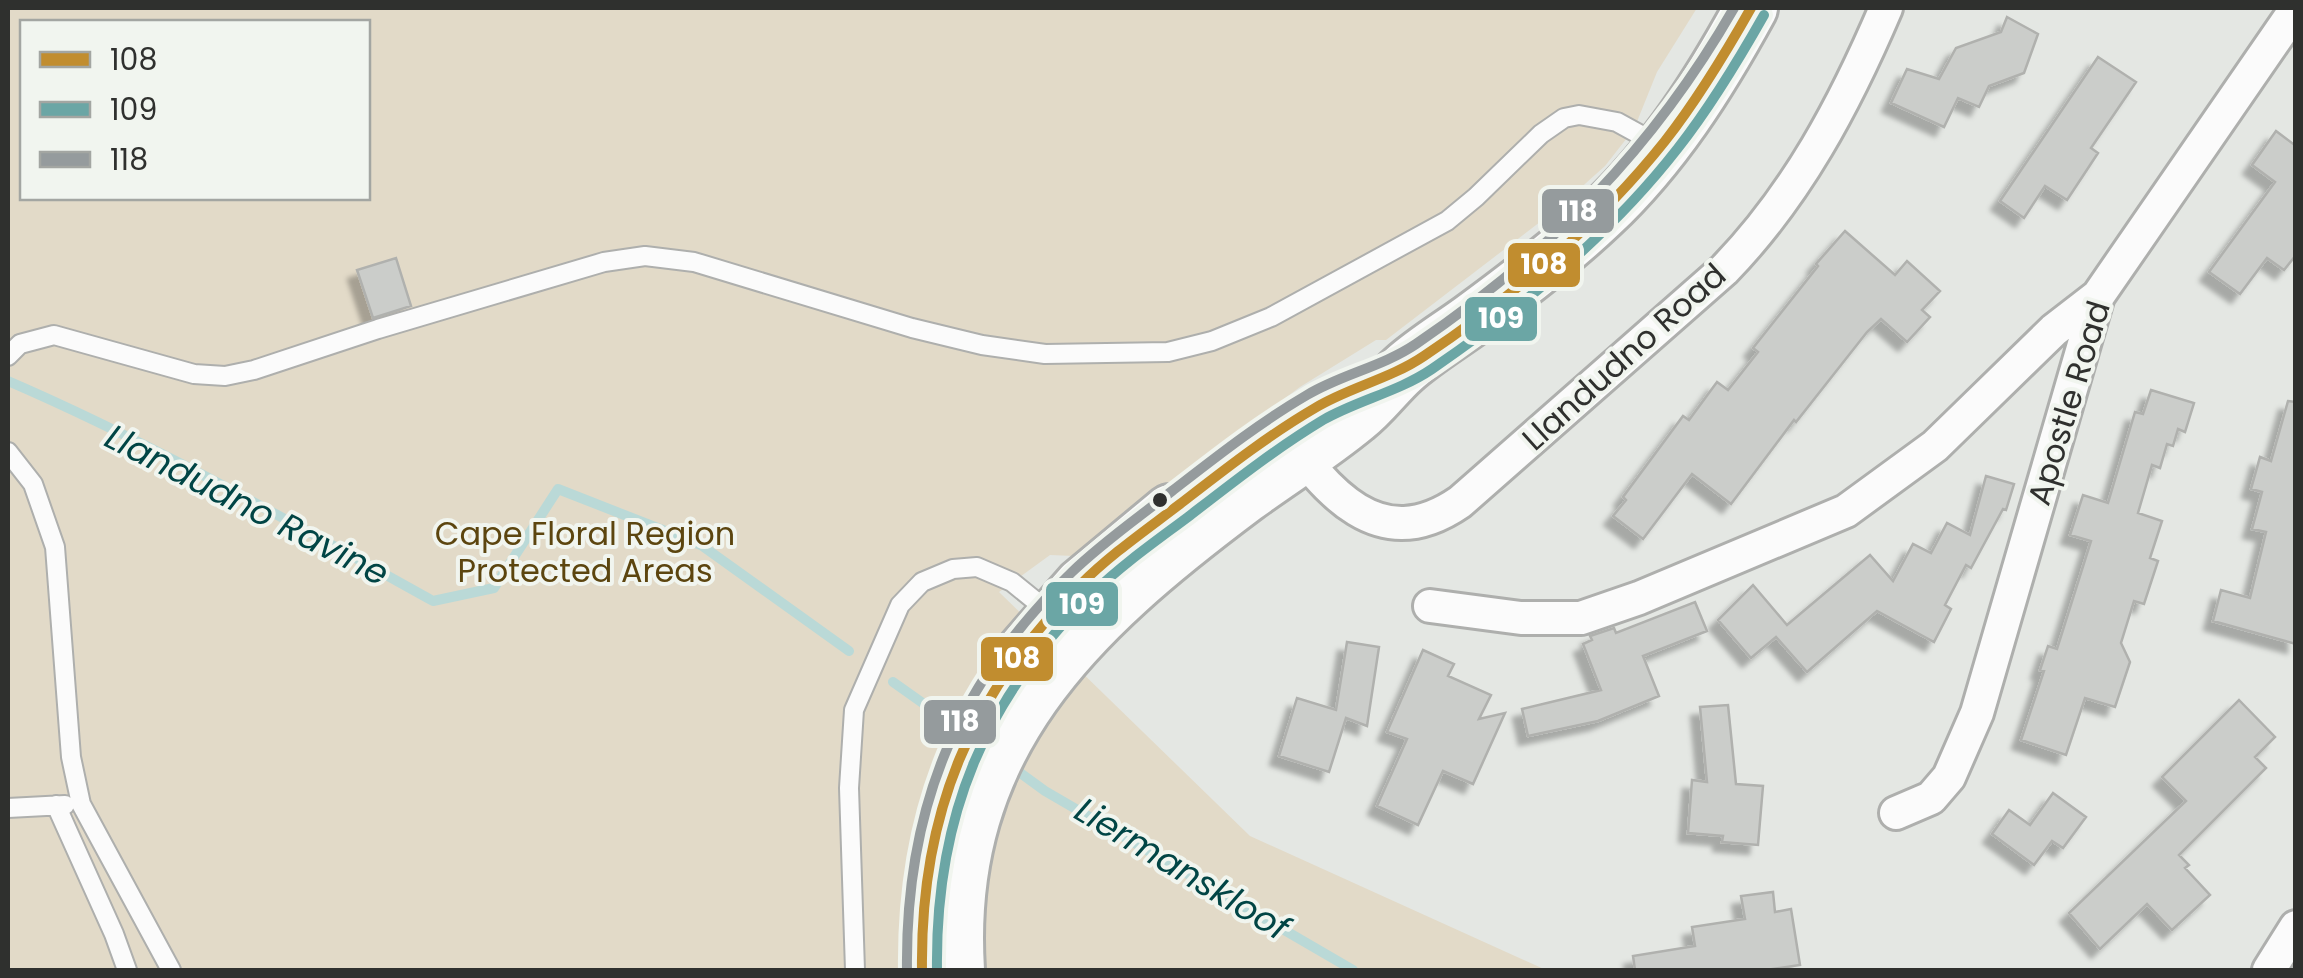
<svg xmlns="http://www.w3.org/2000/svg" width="2303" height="978" font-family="Poppins,sans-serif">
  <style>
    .green { fill: #e2dac8; fill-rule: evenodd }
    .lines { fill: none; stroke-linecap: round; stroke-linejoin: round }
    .stream { stroke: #bad9d7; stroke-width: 10 }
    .building { fill: #cbcdca; stroke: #b0b1ae; stroke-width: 2.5; filter: url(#shadow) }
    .lane-casing { stroke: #aeafad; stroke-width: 22 }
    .street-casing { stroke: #aeafad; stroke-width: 38 }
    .primary-casing { stroke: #aeafad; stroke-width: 58 }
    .lane { stroke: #fbfbfb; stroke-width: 18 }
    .street { stroke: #fbfbfb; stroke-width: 32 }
    .primary { stroke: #fbfbfb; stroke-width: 52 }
    .bus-1-casing { stroke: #f1f5ef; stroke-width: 18 }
    .bus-2-casing { stroke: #f1f5ef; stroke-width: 18 }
    .bus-3-casing { stroke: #f1f5ef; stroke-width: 18 }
    .bus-1 { stroke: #c18d2f; stroke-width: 10 }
    .bus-2 { stroke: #6ba6a5; stroke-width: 10 }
    .bus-3 { stroke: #959b9d; stroke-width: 10 }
    .bus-dot { fill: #2f302e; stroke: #f1f5ef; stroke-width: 4 }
    .labels { text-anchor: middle; stroke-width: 8; stroke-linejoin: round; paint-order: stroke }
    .street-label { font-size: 32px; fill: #2f302e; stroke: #f1f5ef }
    .park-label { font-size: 32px; fill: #5c450f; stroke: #f1f5ef }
    .water-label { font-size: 35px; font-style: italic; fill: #014545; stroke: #f1f5ef }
    .line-badge { stroke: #f1f5ef; stroke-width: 4 }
    .badge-label { font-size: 28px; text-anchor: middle; font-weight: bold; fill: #fff }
  </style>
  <defs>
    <filter id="shadow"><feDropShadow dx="-9" dy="9" stdDeviation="2.5" flood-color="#0004"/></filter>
  </defs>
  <rect width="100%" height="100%" fill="#e4e7e3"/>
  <path class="green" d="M8,8H1697L1657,72L1634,129L1605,166L1557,209L1386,340H1376L1300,387L1074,556L1050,555L999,592L1250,836L1546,970H8ZM22,22H368V198H22Z"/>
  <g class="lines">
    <path class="stream" d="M8,381C154,444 294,524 433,601L494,588L558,489L701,545L849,651
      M893,682L955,726
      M1012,767L1045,791L1353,970"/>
  </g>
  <path class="building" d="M2007,17L2038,34L2024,73L1989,86L1979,107L1958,98L1944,127L1891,103L1907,69L1939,79L1956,48L2001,32Z
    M2098,57L2136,82L2091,148L2098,153L2067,200L2045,186L2024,218L2000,201Z
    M2276,131L2296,146V255L2284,270L2267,258L2240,294L2209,272L2275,182L2252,165Z
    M1845,231L1895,275L1907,261L1940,291L1922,310L1930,317L1907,342L1881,319L1867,332L1796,422L1794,420L1731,504L1692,474L1643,539L1613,516L1626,500L1623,497L1683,416L1689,420L1717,382L1728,390L1758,352L1753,348L1818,266L1816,264Z
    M396,258L411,306L373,318L357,270Z
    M2151,390L2194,403L2185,432L2178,429L2173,446L2167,444L2160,468L2152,465L2138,513L2162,521L2150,558L2158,561L2144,604L2134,601L2121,643L2130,662L2115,707L2085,698L2066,755L2021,740L2044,671L2040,670L2048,646L2057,649L2091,541L2070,535L2083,495L2108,503L2135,412L2143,414Z
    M2288,401L2296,402V644L2213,621L2221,590L2250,598L2266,532L2252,529L2262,492L2251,489L2260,457L2271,461Z
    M1986,476L2014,484L2006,510L2003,509L1971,568L1966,565L1945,605L1951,609L1934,642L1877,611L1807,672L1776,637L1751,658L1718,620L1753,585L1787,625L1870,555L1893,581L1913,544L1931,553L1947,523L1970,535Z
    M1695,602L1707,631L1643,656L1659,696L1598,721L1528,736L1522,709L1601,690L1583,644L1592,640L1590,636L1614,628L1616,633Z
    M1347,642L1379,647L1367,726L1346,718L1329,772L1279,756L1297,698L1336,710Z
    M1423,650L1454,664L1448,676L1491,695L1479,719L1505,713L1473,784L1443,771L1418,825L1377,806L1407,739L1387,732Z
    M2239,700L2275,737L2255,757L2266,768L2179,855L2189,865L2185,868L2210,895L2172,930L2147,904L2100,949L2069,913L2186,801L2162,777Z
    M1728,705L1736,784L1763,786L1758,845L1722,842L1723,836L1688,833L1692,780L1707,782L1700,707Z
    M2053,793L2086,817L2063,848L2052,841L2034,865L1992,834L2009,810L2030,825Z
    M1773,892L1775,912L1791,909L1800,965L1766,970H1635L1633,956L1695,946L1692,927L1745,919L1741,896Z"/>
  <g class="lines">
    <defs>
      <path id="lane" d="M8,356L20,344L54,335L194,374L225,376L254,370L378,329L604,262L645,256L694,262L912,328L982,345L1045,354L1168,352L1212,341L1271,317L1447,221L1476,197L1541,134L1564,118L1579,115L1617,122L1657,144
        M8,452L33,484L55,547L71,757L81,804L171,970
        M56,805L114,934L127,970
        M8,808L65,805
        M855,970L849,788L854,710L900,605L922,582L953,569L977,567L1012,582L1049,612"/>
      <path id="street" d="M1281,428C1326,491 1379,558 1460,502L1724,270C1797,195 1845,104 1886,8
        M1430,606L1521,618H1581L1639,598L1846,511L1935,446L2054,330L2098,296
        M1896,813L1931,798L1949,777L1977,713L2098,296L2296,9
        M2269,970L2296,927"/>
      <path id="primary" d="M1018,657L1081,585L1170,511
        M958,970C944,745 1078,622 1245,497C1282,470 1321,446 1356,417C1374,403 1387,384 1404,369C1424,351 1449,336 1471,320C1516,287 1561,253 1601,215C1664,156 1710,83 1751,8"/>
    </defs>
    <use href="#lane" class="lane-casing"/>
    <use href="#street" class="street-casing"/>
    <use href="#primary" class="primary-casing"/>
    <use href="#lane" class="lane"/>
    <use href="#street" class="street"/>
    <use href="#primary" class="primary"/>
    <defs>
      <path id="bus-1" d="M922,970C920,815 970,694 1080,585C1111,554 1146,530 1180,504C1224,470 1267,436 1315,408C1350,387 1390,379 1424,356C1512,297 1599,224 1665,141C1698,99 1725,54 1751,8"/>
      <path id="bus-2" d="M937,970C935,818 984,698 1094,592C1123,564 1156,541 1188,517C1232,483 1275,449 1323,420C1358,400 1398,392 1432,369C1520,309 1612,233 1678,148C1711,106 1738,61 1764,15"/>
      <path id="bus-3" d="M907,970C905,810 956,684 1072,572C1103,542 1138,518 1172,491C1216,457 1259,423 1307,395C1342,374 1382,367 1416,344C1551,252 1653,149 1734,8"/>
    </defs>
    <use href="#bus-1" class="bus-1-casing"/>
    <use href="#bus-2" class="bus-2-casing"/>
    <use href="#bus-3" class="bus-3-casing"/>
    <use href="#bus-1" class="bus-1"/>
    <use href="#bus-2" class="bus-2"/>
    <use href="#bus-3" class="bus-3"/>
  </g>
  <circle class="bus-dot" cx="1160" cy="500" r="9"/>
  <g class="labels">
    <g class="street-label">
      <text transform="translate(1624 357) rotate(-42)" y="11">Llandudno Road</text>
      <text transform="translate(2069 403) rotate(-73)" y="11">Apostle Road</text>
    </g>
    <g class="park-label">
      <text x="585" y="545">Cape Floral Region<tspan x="585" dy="37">Protected Areas</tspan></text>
    </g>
    <g class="water-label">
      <text transform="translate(247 505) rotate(27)" y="12">Llandudno Ravine</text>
      <text transform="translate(1182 869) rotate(31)" y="12">Liermanskloof</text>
    </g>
  </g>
  <g class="line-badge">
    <rect x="1540" y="187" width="76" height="48" rx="10" fill="#959b9d"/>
    <rect x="1506" y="241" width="76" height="48" rx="10" fill="#c18d2f"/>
    <rect x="1463" y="295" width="76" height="48" rx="10" fill="#6ba6a5"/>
    <rect x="1044" y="580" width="76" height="48" rx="10" fill="#6ba6a5"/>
    <rect x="979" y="635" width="76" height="48" rx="10" fill="#c18d2f"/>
    <rect x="922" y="698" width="76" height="48" rx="10" fill="#959b9d"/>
  </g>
  <g class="badge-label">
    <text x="1578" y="221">118</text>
    <text x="1544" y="274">108</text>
    <text x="1501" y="328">109</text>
    <text x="1082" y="614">109</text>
    <text x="1017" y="668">108</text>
    <text x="960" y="731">118</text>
  </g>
  <rect width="2303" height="978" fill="none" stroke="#2f302e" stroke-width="20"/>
  <rect x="20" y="20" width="350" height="180" fill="#f1f5ef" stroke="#a3a6a2" stroke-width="2.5"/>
  <rect x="40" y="52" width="50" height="15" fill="#c18d2f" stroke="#a3a6a2" stroke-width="2.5"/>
  <text x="110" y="70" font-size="30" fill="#2f302e">108</text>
  <rect x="40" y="102" width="50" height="15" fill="#6ba6a5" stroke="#a3a6a2" stroke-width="2.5"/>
  <text x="110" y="120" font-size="30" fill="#2f302e">109</text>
  <rect x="40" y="152" width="50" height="15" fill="#959b9d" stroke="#a3a6a2" stroke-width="2.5"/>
  <text x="110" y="170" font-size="30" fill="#2f302e">118</text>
</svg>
